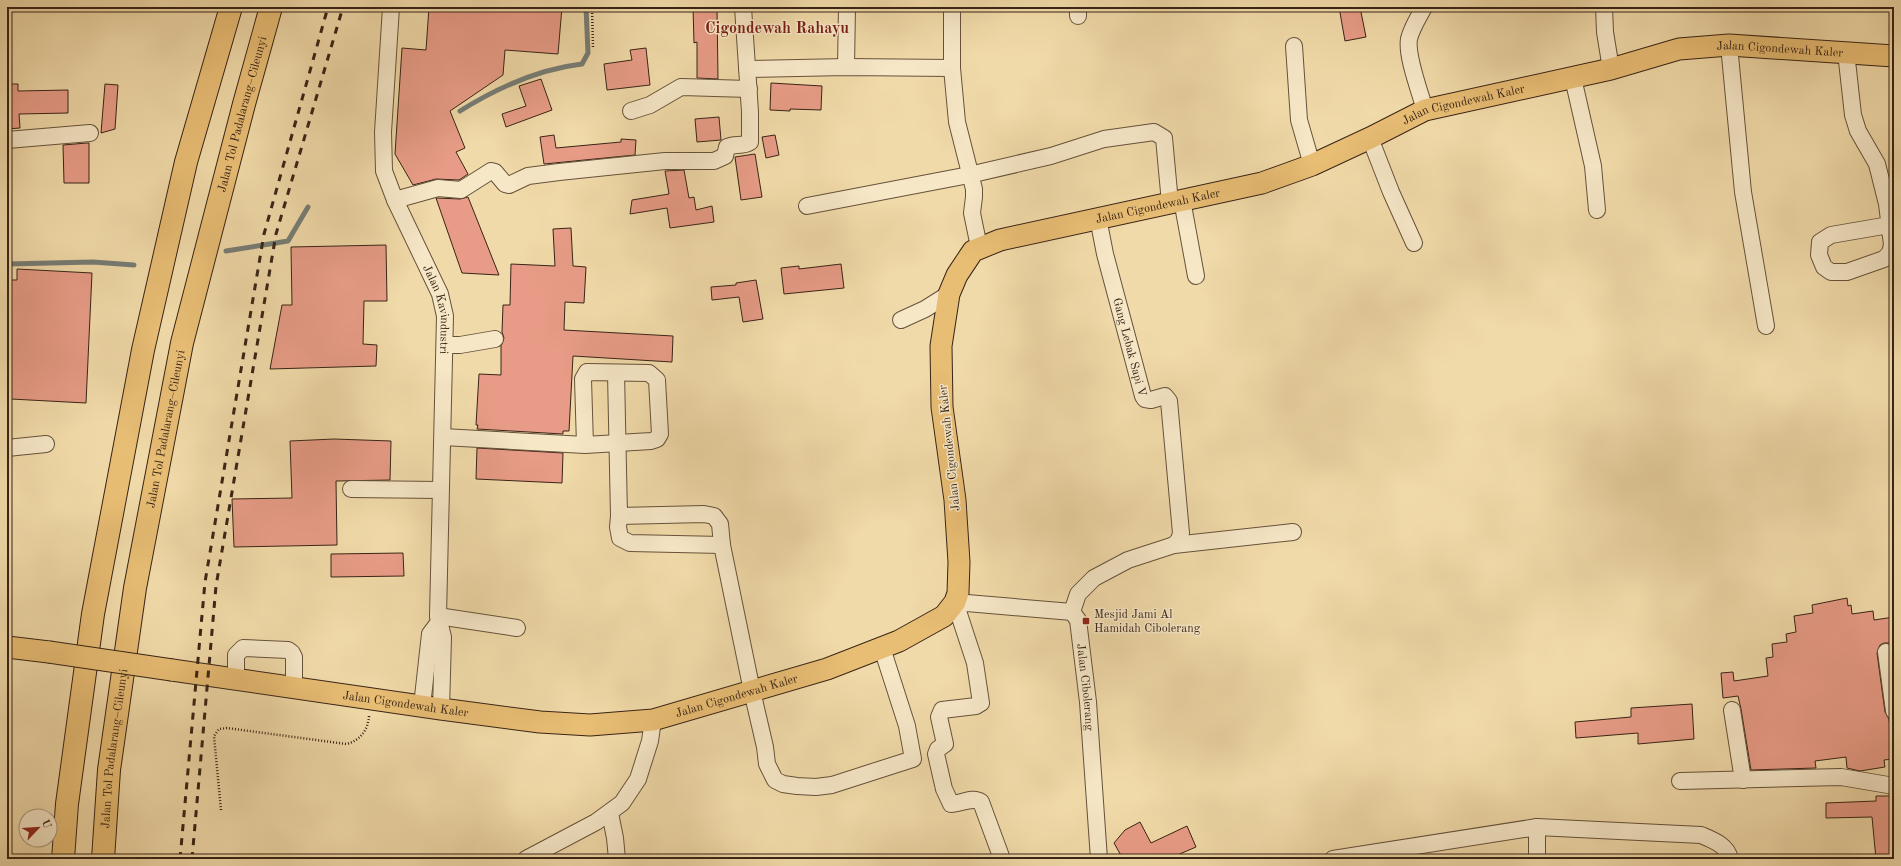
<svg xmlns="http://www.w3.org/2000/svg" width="1901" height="866" font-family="'Old Standard TT',serif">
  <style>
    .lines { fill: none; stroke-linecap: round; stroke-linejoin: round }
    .stream { stroke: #767d75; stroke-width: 5 }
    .building { fill: #e89c87; stroke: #382416 }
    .minor-casing { stroke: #66523b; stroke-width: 18 }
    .major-casing { stroke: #382416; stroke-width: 23 }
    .highway-casing { stroke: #382416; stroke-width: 24 }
    .path { stroke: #382416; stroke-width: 2.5; stroke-dasharray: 1 2; stroke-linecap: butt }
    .minor { stroke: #f6e7c7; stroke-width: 16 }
    .major { stroke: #e8bd74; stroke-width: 21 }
    .highway { stroke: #e8bd74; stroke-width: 22 }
    .rail { stroke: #382416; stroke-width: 3; stroke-dasharray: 7 7; stroke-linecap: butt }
    .major-bridge-casing { stroke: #382416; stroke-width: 23; stroke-linecap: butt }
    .major-bridge { stroke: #e8bd74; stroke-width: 21 }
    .poi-dot { fill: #8f2418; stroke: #f6e7c7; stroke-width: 1.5 }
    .labels { text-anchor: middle; stroke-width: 3; stroke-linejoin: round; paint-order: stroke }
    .street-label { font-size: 12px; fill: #382416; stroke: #f6e7c7 }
    .poi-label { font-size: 12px; fill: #382416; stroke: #f6e7c7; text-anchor: start }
    .district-label { font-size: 16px; font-weight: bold; fill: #7a1f14; stroke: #f6e7c7 }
  </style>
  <rect width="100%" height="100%" fill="#f1daa9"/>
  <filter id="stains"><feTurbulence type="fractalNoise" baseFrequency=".005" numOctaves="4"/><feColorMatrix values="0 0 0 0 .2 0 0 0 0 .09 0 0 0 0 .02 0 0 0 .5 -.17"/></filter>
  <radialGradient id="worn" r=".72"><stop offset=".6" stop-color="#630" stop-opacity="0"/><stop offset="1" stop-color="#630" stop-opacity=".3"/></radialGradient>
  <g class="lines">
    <path class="stream" d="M460,111C497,88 538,69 582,64L588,53L586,7
      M226,251L288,241L308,207
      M7,264L93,262L134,265"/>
  </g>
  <path class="building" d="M429,7H562L558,54L505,50L503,75L450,111L465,148L456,152L468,174L459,180L436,179L413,185L395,154L402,48L426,50Z
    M693,7H717L718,79L697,78V42L694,43Z
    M1339,7H1360L1366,37L1345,41Z
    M646,48L650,85L607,90L604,64L632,60L630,50Z
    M541,79L552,110L506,127L502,114L526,106L519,86Z
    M771,83L822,86L821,110L790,109V111L770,110Z
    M7,84H18V91L68,90V113L19,114L20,128L7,129Z
    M105,84L118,85L115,129L101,133Z
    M719,117L721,140L697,142L695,119Z
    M554,135L556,148L621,142V139L636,140L635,155L544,164L540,137Z
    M775,135L779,155L766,158L762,137Z
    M87,143H89V183H64L63,145Z
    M755,154L762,197L741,200L735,157Z
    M684,170L689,198L694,197L696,210L712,206L714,222L670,228L667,208L630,214L632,200L669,194L665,171Z
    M468,197L499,275L462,273L436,198L460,199Z
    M571,228L573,266L586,267L584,303L565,302L564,330L673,336L672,362L573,356L569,431H563V434L477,429L478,425H476L479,374L501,375V346L504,338L502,332L503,305H510L511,264L555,266L553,229Z
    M386,245L387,301H364L363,344L377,345L376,366L270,369L282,305H292L291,247Z
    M841,264L844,288L784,294L781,268L799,266V269Z
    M17,269L92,273L86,403L11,399V390H7V280H17Z
    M756,280L763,319L743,322L739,297L712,300L711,287L736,285V283Z
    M334,439L391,441L390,480L336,481L337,545L234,547L232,499L292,498L290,441Z
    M477,448L563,453L562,483L476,479Z
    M403,553L404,576L331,577V554Z
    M1847,598L1848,606L1851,605L1852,614L1873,611L1874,620L1894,617V647L1890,643H1884L1880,645L1877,653L1885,712L1889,719L1893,759L1884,760L1885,767L1860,771L1847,768L1846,757L1815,761L1816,768L1751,770L1741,709L1738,696L1723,698L1721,673L1733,672L1734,681L1768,676L1766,658L1773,657L1772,644L1787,642L1786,634L1796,632L1794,616L1813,613L1812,605Z
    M1692,704L1694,739L1638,744V733L1576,738L1575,722L1631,717V708Z
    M1876,796H1892V832H1894V845L1891,846L1893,859H1876L1872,817L1826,818V803L1876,801Z
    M1140,822L1151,843L1187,826L1196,847L1168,859H1123L1114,843L1125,830Z"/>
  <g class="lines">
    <defs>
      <g id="minor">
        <path id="s1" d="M391,7L383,132L384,171L395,200L440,294L445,316L438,616L443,637L441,709"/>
        <path d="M952,7V68L957,122L974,189V197L972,213L979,247"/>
        <path d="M1424,7C1419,17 1412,27 1409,39C1406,56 1420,92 1425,110"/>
        <path d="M1604,7L1605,32L1611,69"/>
        <path d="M1078,16V7"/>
        <path d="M1729,45L1743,192L1766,326"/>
        <path d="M1294,46L1299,120L1312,165"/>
        <path d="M1846,52L1853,115L1858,131L1877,164L1887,204L1892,245L1890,253L1884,259L1847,272H1831L1824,267L1819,255L1820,242L1831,235L1889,225"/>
        <path d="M846,67L847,7"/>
        <path d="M747,69L846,67L952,68"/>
        <path d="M1573,78L1593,166L1597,210"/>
        <path d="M631,111L650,105L681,87L749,89"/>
        <path d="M1370,138L1391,192L1414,243"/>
        <path d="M7,140L90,133"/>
        <path d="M395,200L438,188L461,190L491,171L495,172L505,184L509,185L528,176L559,172L665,161H714L725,156L727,147C734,143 743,147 750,142V112L743,7"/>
        <path d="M1182,200L1196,276"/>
        <path d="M807,206L969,175L1051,156L1104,139L1154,132L1164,138L1170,203"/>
        <path id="s2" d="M1098,218L1105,254L1143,396L1145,399L1151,400L1165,396L1169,401L1181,533L1179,540L1174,545"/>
        <path d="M901,320L925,309L949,294"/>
        <path d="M445,345H460L495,339"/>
        <path d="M616,373L619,516L704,514L714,516L720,524L722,545L752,691L765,747L767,764L775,780L783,784L797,786L816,787L832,785L913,759L907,726L882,648"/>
        <path d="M443,437L585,445L651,441L657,439L660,434L657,380L649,373L587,372L583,379L585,445"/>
        <path d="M7,448L46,444"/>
        <path d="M351,489L440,490"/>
        <path d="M619,516L618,527L620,538L630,543L722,545"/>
        <path d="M1072,612L1078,594L1094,578L1128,560L1174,545L1293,532"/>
        <path d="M438,616L517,628"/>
        <path d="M1886,652L1894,711"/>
        <path d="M236,679V655L243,648L288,650L292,653L294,657V688"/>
        <path d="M422,706L430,634L439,622"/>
        <path d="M1732,710L1743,780"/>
        <path d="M1680,781L1841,777L1894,786"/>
        <path d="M610,813L615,838L617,859"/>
        <path d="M526,859L596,822L622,803L638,779L650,741L653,720"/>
        <path id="s3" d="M1002,859L981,802C972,796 961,804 951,804L944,789L936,754L938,749L945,744L939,717L942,710L976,706L981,703L975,663L955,602L1072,612L1078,620L1088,702L1099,859"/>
        <path d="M1333,859L1537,827L1701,835C1713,840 1727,845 1730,859"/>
        <path d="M1537,859V827"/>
      </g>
      <g id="major">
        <path d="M7,647L49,652"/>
        <path id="s4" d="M172,670L441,709L540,722L590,725L653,720L827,669L899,641L944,616L955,602L958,593L959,562L955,500L942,407L941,346L949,294L957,275L973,251L1000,240L1262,183L1312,165L1370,138L1425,110L1611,69L1679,49L1729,45L1894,56"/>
      </g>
      <g id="highway">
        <path d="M63,859L67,804L93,614L143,350L186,162L231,7"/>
        <path id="s5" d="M103,859L109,770L135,588L182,343L244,104L271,7"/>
      </g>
    </defs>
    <use href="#minor" class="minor-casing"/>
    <use href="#major" class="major-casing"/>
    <use href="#highway" class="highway-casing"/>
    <path class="path" d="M592,7L593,47
      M221,810L214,736L219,729L227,728L346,744C360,741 368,730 369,716"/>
    <use href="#minor" class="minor"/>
    <use href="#major" class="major"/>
    <use href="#highway" class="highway"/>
    <path class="rail" d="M180,859L205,582L264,234L328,7
      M192,859L216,586L276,234L343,7"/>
    <defs>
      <path id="major-bridge" d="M49,652L172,670"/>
    </defs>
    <use href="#major-bridge" class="major-bridge-casing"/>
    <use href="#major-bridge" class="major-bridge"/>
  </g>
  <rect class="poi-dot" x="1082" y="617" width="8" height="8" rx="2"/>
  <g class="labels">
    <g class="street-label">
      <text dy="4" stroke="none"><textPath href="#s4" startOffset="2011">Jalan Cigondewah Kaler</textPath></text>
      <text dy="4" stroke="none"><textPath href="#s4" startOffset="1687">Jalan Cigondewah Kaler</textPath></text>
      <text dy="4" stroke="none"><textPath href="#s5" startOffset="759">Jalan Tol Padalarang–Cileunyi</textPath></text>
      <text dy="4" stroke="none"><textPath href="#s4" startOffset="1363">Jalan Cigondewah Kaler</textPath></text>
      <text dy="4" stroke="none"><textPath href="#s1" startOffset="314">Jalan Kavindustri</textPath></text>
      <text dy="4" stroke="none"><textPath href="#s2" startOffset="133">Gang Lebak Sapi V</textPath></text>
      <text dy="4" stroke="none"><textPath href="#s5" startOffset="435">Jalan Tol Padalarang–Cileunyi</textPath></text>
      <text transform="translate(949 448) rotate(-96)" y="4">Jalan Cigondewah Kaler</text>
      <text dy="4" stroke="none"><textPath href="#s3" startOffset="533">Jalan Cibolerang</textPath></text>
      <text dy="4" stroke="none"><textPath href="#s4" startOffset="572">Jalan Cigondewah Kaler</textPath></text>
      <text dy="4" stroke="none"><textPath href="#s4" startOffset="236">Jalan Cigondewah Kaler</textPath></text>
      <text dy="4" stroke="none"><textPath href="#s5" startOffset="111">Jalan Tol Padalarang–Cileunyi</textPath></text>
    </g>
    <g class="poi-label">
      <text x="1094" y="618">Mesjid Jami Al<tspan x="1094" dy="14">Hamidah Cibolerang</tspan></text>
    </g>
    <g class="district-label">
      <text x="777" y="33">Cigondewah Rahayu</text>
    </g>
  </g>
  <rect width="1901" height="866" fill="none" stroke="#f1daa9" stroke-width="24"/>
  <rect x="8" y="8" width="1885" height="850" fill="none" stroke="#382416" stroke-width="2"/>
  <rect x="12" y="12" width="1877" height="842" fill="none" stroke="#382416"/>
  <g transform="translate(38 828) rotate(65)"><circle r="19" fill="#f6e7c7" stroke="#aa9980"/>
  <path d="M0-3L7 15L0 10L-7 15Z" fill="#8f2418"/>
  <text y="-6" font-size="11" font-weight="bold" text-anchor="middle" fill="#382416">U</text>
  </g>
  <rect width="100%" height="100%" filter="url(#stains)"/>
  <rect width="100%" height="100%" fill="url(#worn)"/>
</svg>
